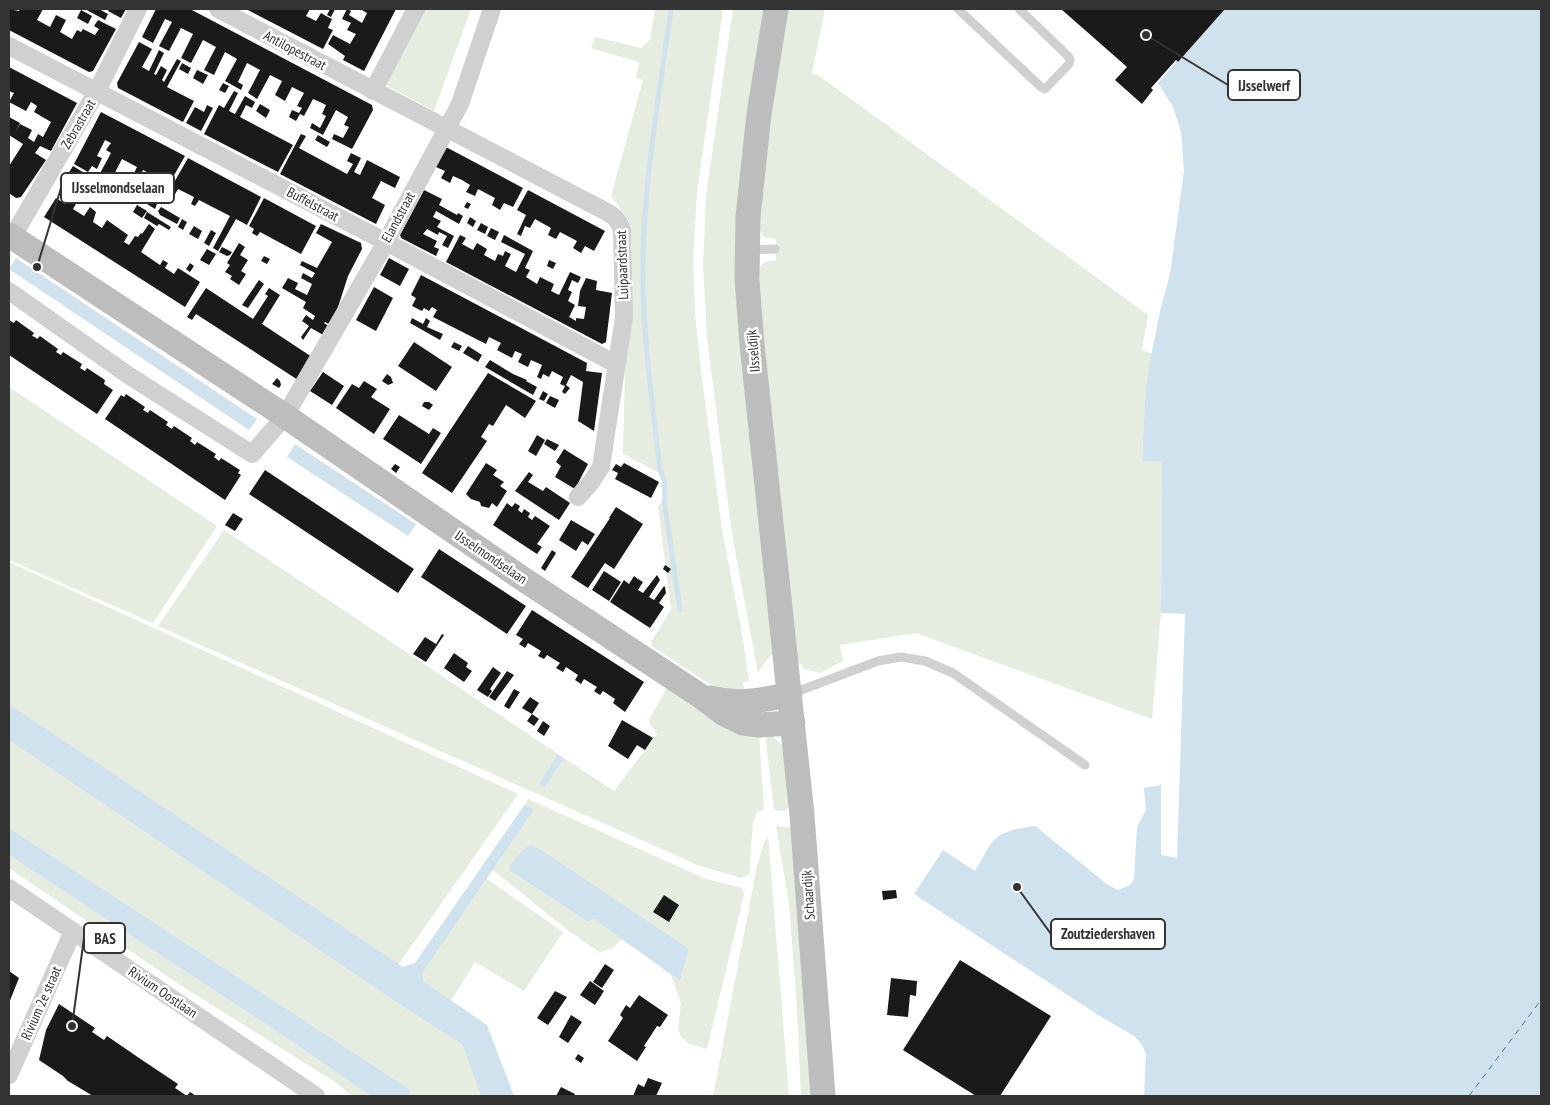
<svg xmlns="http://www.w3.org/2000/svg" width="1550" height="1105" font-family="'PT Sans Narrow',sans-serif">
  <style>
    .green { fill: #e6ecdf }
    .water { fill: #cfe2ee }
    .lines { fill: none; stroke-linecap: round; stroke-linejoin: round }
    .stream { stroke: #cfe2ee; stroke-width: 5 }
    .ferry { stroke: #3f7597; stroke-width: 1; stroke-dasharray: 6 5; stroke-linecap: butt }
    .building { fill: #1a1a1a }
    .lane { stroke: #d0d0d0; stroke-width: 9 }
    .street { stroke: #d0d0d0; stroke-width: 18 }
    .secondary { stroke: #bdbdbd; stroke-width: 25 }
    .labels { text-anchor: middle; stroke-width: 5; stroke-linejoin: round; paint-order: stroke }
    .street-label { font-size: 14px; fill: #333; stroke: #fff }
    .leader { fill: none; stroke: #333; stroke-width: 2 }
    .callout-dot { fill: #333; stroke: #fff; stroke-width: 2 }
    .callout { fill: #fff; stroke: #333; stroke-width: 2 }
    .callout-label { font-size: 15px; text-anchor: middle; font-weight: bold; fill: #333 }
  </style>
  <rect width="100%" height="100%" fill="#fff"/>
  <path class="green" d="M422,9H471L434,111L384,84Z
    M655,9H723L697,192L693,262L695,313L701,371L722,530L741,628L749,681L743,682L744,690L720,689L711,685L652,646L651,642L671,609L658,506L665,498L664,478L658,472L623,454L625,369L631,312L632,258L631,232L628,219L611,196L643,80L636,78L639,62L591,48L595,37L641,48L650,40Z
    M733,9H767L742,184L775,650L758,672L736,557L729,511L707,338L703,265L706,196Z
    M786,9H825L812,73L818,75L1148,315L1142,350L1152,354L1145,400L1142,461L1162,462L1161,613L1152,719L916,633L840,645L843,661L820,673L804,669L797,660L771,444L759,267L765,262L776,260V239L764,237L759,228L757,217Z
    M9,387L217,526L153,623L9,560Z
    M224,530L558,754L539,784L545,787L564,758L614,791L657,734L649,723L650,718L669,684L759,733L764,810L757,812L753,822L749,874L742,878L700,866L158,626Z
    M9,562L518,794L398,965L9,704Z
    M765,733C793,741 789,781 791,805L785,811H779L774,809Z
    M9,740L402,1006L462,1044L481,1096H408L411,1090L9,828Z
    M528,799L706,879L742,888L744,895L707,1049L689,1044L681,1037L678,1030L681,1003L671,975L680,981L689,949L511,872L588,922L594,919L622,939L613,948L598,953L599,952L565,928L493,870L534,810L525,804Z
    M776,826L792,828L813,1096H801L797,1008L789,904Z
    M768,835L789,1096H713L757,866L763,845Z
    M9,855L288,1039L371,1096H352L335,1082L180,985L9,868Z
    M487,879L563,932L524,991L475,962L451,1001L423,981L424,969Z"/>
  <path class="water" d="M1222,9H1541V1096H1144L1146,1054L1142,1045L1134,1036L1098,1015L914,894L943,850L975,871C982,860 989,842 1000,835C1009,830 1025,827 1035,826L1108,885L1118,890L1130,885L1134,879L1137,827L1146,810L1144,788L1161,785V855L1177,858L1185,614L1161,613L1162,462L1142,461L1145,400L1149,366L1161,307L1170,274L1184,171L1181,132L1173,107L1158,83Z
    M16,258L257,419L249,430L9,269Z
    M295,444L416,524L408,536L287,457Z
    M9,704L403,967L415,963L525,804L534,810L424,970L423,981L487,1025L514,1096H481L462,1044L402,1006L9,740Z
    M558,754L564,758L545,787L539,784Z
    M9,828L411,1090L408,1096H371L288,1039L9,855Z
    M531,845L543,851L689,949L680,981L594,919L588,922L510,871V865L523,850Z"/>
  <g class="lines">
    <path class="stream" d="M671,9C661,83 648,157 644,231C639,311 651,391 660,470L664,480L665,506L680,610"/>
    <path class="ferry" d="M1469,1096L1541,1000"/>
  </g>
  <path class="building" d="M9,9L19,11L20,9H43L37,20L50,27L56,15L66,20L60,32L72,39L77,30L81,32L83,29L95,35L99,29L94,26L98,20L116,29L93,71L89,72L9,30Z
    M85,9H99L108,14L105,20Z
    M109,9H126L121,18L108,11Z
    M156,9H190L372,105L373,110L352,149L332,139L334,134L343,138L349,127L344,125L348,117L341,113L336,110L323,135L310,128L312,123L320,128L326,116L322,114L326,105L320,102L313,99L304,116L300,114L296,121L289,117L292,110L299,113L302,108L297,106L304,93L292,87L285,101L275,95L282,81L270,75L257,99L248,93L260,70L247,63L238,82L243,85L241,90L225,81L237,59L225,52L214,75L204,70L216,47L203,40L191,63L181,58L193,34L181,28L169,51L159,46L172,22L165,19L153,43L142,37Z
    M246,9H292L295,10V9H310L306,16L316,21L321,13L326,16L332,19L328,28L333,30L323,49Z
    M330,9H335L331,17L327,15Z
    M347,9L351,11L349,15L362,23L367,13L360,9H396L364,71L343,60L345,56L328,44L333,35L350,44L356,34L347,30L351,23L342,19Z
    M1061,9H1223L1224,10L1178,62L1176,60L1151,88L1153,90L1142,104L1115,80L1127,67Z
    M81,10L92,16L88,24L77,18Z
    M139,42L152,49L142,67L149,71L159,50L164,53L154,74L156,75L161,66L167,70L162,80L164,82L177,59L181,61L167,87L194,101L183,122L118,88L117,83Z
    M182,63L191,68L188,74L179,69Z
    M9,67L77,103L51,151L40,146L35,153L46,160L21,197L16,198L9,193V166L23,144L9,135V117L20,123L16,131L20,124L32,130L28,138L34,142L38,134L43,137L51,122L34,112L37,106L31,102L26,111L9,102L14,93L9,91Z
    M197,70L208,75L203,84L193,78Z
    M223,83L229,86L225,93L219,90Z
    M234,91L238,93L229,111L235,114L245,96L255,102L252,108L246,105L240,117L293,145L278,172L204,134L219,105L224,108Z
    M260,104L270,110L266,118L256,111Z
    M207,105L213,108L201,131L186,123L195,107L204,112Z
    M101,112L185,156L169,184L165,181L156,197L155,196L154,198L145,193L154,176L143,170L130,197L124,193L137,167L122,159L109,184L98,177L111,153L106,150L111,143L105,140L97,156L102,158L97,169L92,166L88,172L74,164Z
    M301,134L306,136L299,148L347,174L353,164L347,161L351,153L361,158L354,172L360,175L367,160L400,177L395,188L381,181L372,198L385,205L376,224L280,174Z
    M318,135L330,142L327,147L315,140Z
    M446,147L523,188L513,207L504,203L500,210L492,205L495,198L478,189L475,196L466,192L470,185L462,180L453,176L450,183L441,178L445,171L436,167Z
    M188,158L261,197L247,225L236,219L218,251L213,248L230,216L199,200L195,206L191,204L194,197L178,189L170,203L164,200Z
    M73,166L86,174L75,191L62,183Z
    M79,190L83,192L73,209L84,216L90,207L96,212L93,222L102,228L107,220L128,235L124,242L129,245L135,236L138,237L141,233L142,234L149,224L155,229L141,252L160,265L163,260L168,263L165,268L174,274L178,268L200,282L185,307L44,217L56,198L65,204L68,199L71,202Z
    M424,190L442,199L439,205L457,215L458,213L463,216L459,224L436,211L433,217L441,221L437,227L454,236L448,248L442,245L447,236L439,232L438,235L427,229L423,234L437,241L434,247L439,249L436,256L401,238L400,235Z
    M528,190L605,231L594,251L585,246L581,253L573,248L577,241L560,232L556,239L548,235L551,228L535,219L530,228L525,226L521,236L517,234L526,215L517,210Z
    M264,198L316,226L301,254L260,232L257,236L252,233L254,229L249,226Z
    M150,199L157,204L155,209L147,204Z
    M467,202L471,204L468,209L464,207Z
    M137,205L147,211L142,218L133,212Z
    M161,207L180,218L177,224L160,215L158,211Z
    M147,212L171,227L169,230L159,224L157,226L144,218Z
    M470,217L476,221L473,227L467,223Z
    M182,219L187,222L183,230L178,227Z
    M481,223L488,227L485,234L477,230Z
    M321,224L361,243L362,249L348,276L332,326L325,322L324,323L330,327L325,336L311,328L303,340L301,337L309,326L302,321L306,315L313,320L315,316L303,308L306,302L282,288L288,278L298,283L295,289L307,295L312,284L301,278L303,273L312,278L315,273L300,265L302,261L317,268L332,242L316,233Z
    M194,226L202,231L198,239L189,234Z
    M491,228L499,232L495,240L487,236Z
    M211,230L216,233L209,246L204,243Z
    M460,235L466,238L462,244L473,250L477,243L487,249L484,255L495,261L498,254L503,256L505,251L511,254L505,266L516,272L525,254L501,242L504,235L533,251L525,268L530,270L526,277L537,284L540,277L554,284L551,291L559,295L570,272L581,277L578,283L572,280L568,290L572,292L568,301L575,305L569,317L576,321V318L584,319L586,307L578,306L580,291L586,278L597,281L596,290L612,293L606,342L602,344L446,262Z
    M239,243L245,247L240,255L248,260L241,271L246,274L239,285L230,279L232,276L225,272L230,265L227,263Z
    M222,247L232,252L230,255L227,256L219,252Z
    M207,249L216,254L209,265L200,260Z
    M264,256L270,259L267,264L261,261Z
    M389,258L409,269L400,286L380,275Z
    M549,260L556,263L553,269L547,266Z
    M190,263L194,266L190,272L186,269Z
    M421,275L587,363L586,371L602,373L594,431L578,421L583,382L571,375L566,385L570,388L565,394L562,392L565,386L560,384L563,377L552,371L549,377L543,374L541,379L537,377L542,365L531,360L528,367L518,362L522,354L515,351L512,358L497,350L501,343L489,337L486,344L433,317L437,310L432,307L429,311L424,308L422,311L412,306L416,298L411,295Z
    M259,280L264,284L248,308L242,305Z
    M374,287L393,298L376,331L356,320Z
    M206,288L253,319L268,296L265,294L269,288L280,295L262,324L312,357L298,380L196,314L192,320L187,317Z
    M412,318L423,324L426,318L430,321L427,327L443,334L440,340L410,323Z
    M9,320L14,323L16,320L34,333L32,336L35,337L37,339L40,336L58,349L56,352L61,355L63,352L82,364L80,368L85,371L87,368L105,380L104,384L113,390L97,414L9,355Z
    M414,342L452,367L436,391L398,366Z
    M454,342L462,346L459,351L451,347Z
    M468,346L482,355L478,362L463,353Z
    M490,360L513,374L527,380L526,381L537,387L533,395L485,367Z
    M323,372L344,386L332,405L310,391Z
    M488,373L536,401L525,418L506,405L493,426L489,424L481,437L487,441L452,493L422,473Z
    M387,374L391,377L393,383L388,385L382,381Z
    M277,378L280,381L281,385L279,388L272,384Z
    M364,381L377,389L371,397L390,409L374,434L336,408L352,384L359,388Z
    M543,391L548,394L544,401L539,399Z
    M126,394L145,407L143,410L148,413L150,410L168,422L166,425L172,429L174,426L192,438L190,441L195,445L197,442L216,454L214,457L219,461L221,458L240,470L238,473L241,475L225,500L105,419L121,395L124,397Z
    M550,396L559,400L555,408L546,403Z
    M424,402H429L433,405L429,410L422,406Z
    M399,415L429,434L433,428L441,433L421,464L383,439Z
    M537,435L545,440L536,456L528,451Z
    M547,439L559,445L555,451L544,444Z
    M564,449L588,464L575,489L555,477L561,466L556,462Z
    M486,463L497,470L493,475L504,482L500,486L507,491L497,507L492,503L489,508L481,506L480,502L471,499L466,494Z
    M624,463L659,482L651,498L615,479L618,473L612,470L616,464L621,467Z
    M395,464L400,467L396,473L391,469Z
    M265,470L414,569L398,593L249,494Z
    M529,472L533,475L528,482L543,491L546,487L570,503L559,520L515,491Z
    M507,503L512,507L515,503L520,506L518,510L522,513L524,509L530,513L528,517L532,520L535,516L550,526L537,544L542,547L537,554L493,525Z
    M616,507L643,524L614,569L605,563L588,588L571,577L610,518H609Z
    M233,513L243,519L235,531L225,525Z
    M571,520L595,534L588,545L582,541L576,551L559,540Z
    M439,549L526,606L507,634L421,577Z
    M552,550L556,553L545,571L541,568Z
    M665,565L671,569L668,573L663,569Z
    M604,571L621,582L609,601L592,590Z
    M657,575L660,580L649,597L654,600L664,586L665,587L666,593L659,603L664,607L650,628L610,602L624,580L629,584L634,576L638,579L643,582L638,590L643,593Z
    M532,610L644,682L625,712L613,703L615,699L603,691L600,695L594,691L597,687L584,679L581,684L575,680L578,675L566,667L563,672L556,668L560,663L547,655L544,659L538,656L541,651L528,643L525,648L519,644L523,639L516,635Z
    M442,634L444,635L426,662L413,654L425,637L436,644Z
    M454,653L468,663L466,667L472,671L464,682L444,668Z
    M493,667L501,673L490,689L492,691L488,697L477,690Z
    M507,671L514,675L495,701L489,697Z
    M514,689L520,692L509,709L504,706Z
    M530,697L539,703L532,714L539,719L534,726L527,721L532,714L522,708Z
    M622,720L653,738L645,750L637,745L628,759L608,746Z
    M543,721L550,726L544,736L537,731Z
    M896,890L897,898L883,900L882,891Z
    M664,895L679,905L669,922L653,912Z
    M960,960L1051,1016L1000,1096H976L903,1050Z
    M605,964L614,970L602,988L593,982Z
    M9,971L19,978L9,1003Z
    M891,978L917,981L916,996L910,995L908,1017L887,1015Z
    M590,981L604,991L595,1005L580,995Z
    M555,991L567,997L548,1025L537,1018Z
    M639,995L668,1015L660,1027L657,1026L644,1046L646,1047L637,1061L608,1041L623,1018L620,1015L626,1005L630,1008Z
    M59,1004L95,1028L92,1032L104,1040L107,1036L142,1060L178,1084L175,1088L187,1096L190,1092L196,1096H93L68,1081L63,1076L39,1060L46,1030Z
    M571,1015L582,1022L568,1043L559,1037Z
    M578,1054L584,1058L581,1063L575,1059Z
    M648,1078L662,1083L656,1096H633L638,1084L644,1087Z
    M561,1087L575,1094L574,1096H556Z"/>
  <g class="lines">
    <path class="lane" d="M958,9L1041,87L1045,89L1069,64L1070,60L1068,56L1019,9
      M749,250L775,249
      M791,694L878,661L901,657L925,661L953,673L1085,765"/>
    <path class="street" d="M218,9C346,77 475,142 603,210C613,215 619,219 622,231L624,317L601,467L592,481L578,497
      M9,46L386,242L616,364
      M373,91L416,9
      M12,238L97,91L138,9
      M9,291L128,375L252,454L285,416L386,242L460,104L492,9
      M9,888L316,1096
      M9,1075L73,931"/>
    <path class="secondary" d="M776,9L759,114L748,217L747,279L752,344L802,815L823,1096
      M9,235L285,416L526,581L699,695L723,713L743,723L759,725L793,723
      M709,698C737,705 761,701 790,694"/>
  </g>
  <g class="labels">
    <g class="street-label">
      <text transform="translate(295 50) rotate(28)" y="5">Antilopestraat</text>
      <text transform="translate(78 124) rotate(-60)" y="5">Zebrastraat</text>
      <text transform="translate(313 204) rotate(28)" y="5">Buffelstraat</text>
      <text transform="translate(398 217) rotate(-62)" y="5">Elandstraat</text>
      <text transform="translate(622 265) rotate(-92)" y="5">Luipaardstraat</text>
      <text transform="translate(753 351) rotate(-95)" y="5">IJsseldijk</text>
      <text transform="translate(491 557) rotate(34)" y="5">IJsselmondselaan</text>
      <text transform="translate(808 895) rotate(-94)" y="5">Schaardijk</text>
      <text transform="translate(163 992) rotate(34)" y="5">Rivium Oostlaan</text>
      <text transform="translate(41 1003) rotate(-66)" y="5">Rivium 2e straat</text>
    </g>
  </g>
  <path class="leader" d="M1146 35L1228 85M37 267L61 188M1017 887L1051 934M72 1026L84 938"/>
  <g class="callout-dot">
    <circle cx="1146" cy="35" r="5"/>
    <circle cx="37" cy="267" r="5"/>
    <circle cx="1017" cy="887" r="5"/>
    <circle cx="72" cy="1026" r="5"/>
  </g>
  <g class="callout">
    <rect x="1228" y="70" width="72" height="30" rx="5"/>
    <rect x="61" y="173" width="113" height="30" rx="5"/>
    <rect x="1051" y="919" width="114" height="30" rx="5"/>
    <rect x="84" y="923" width="41" height="30" rx="5"/>
  </g>
  <g class="callout-label">
    <text x="1264" y="91">IJsselwerf</text>
    <text x="118" y="193">IJsselmondselaan</text>
    <text x="1108" y="939">Zoutziedershaven</text>
    <text x="105" y="944">BAS</text>
  </g>
  <rect width="1550" height="1105" fill="none" stroke="#333333" stroke-width="20"/>
</svg>
